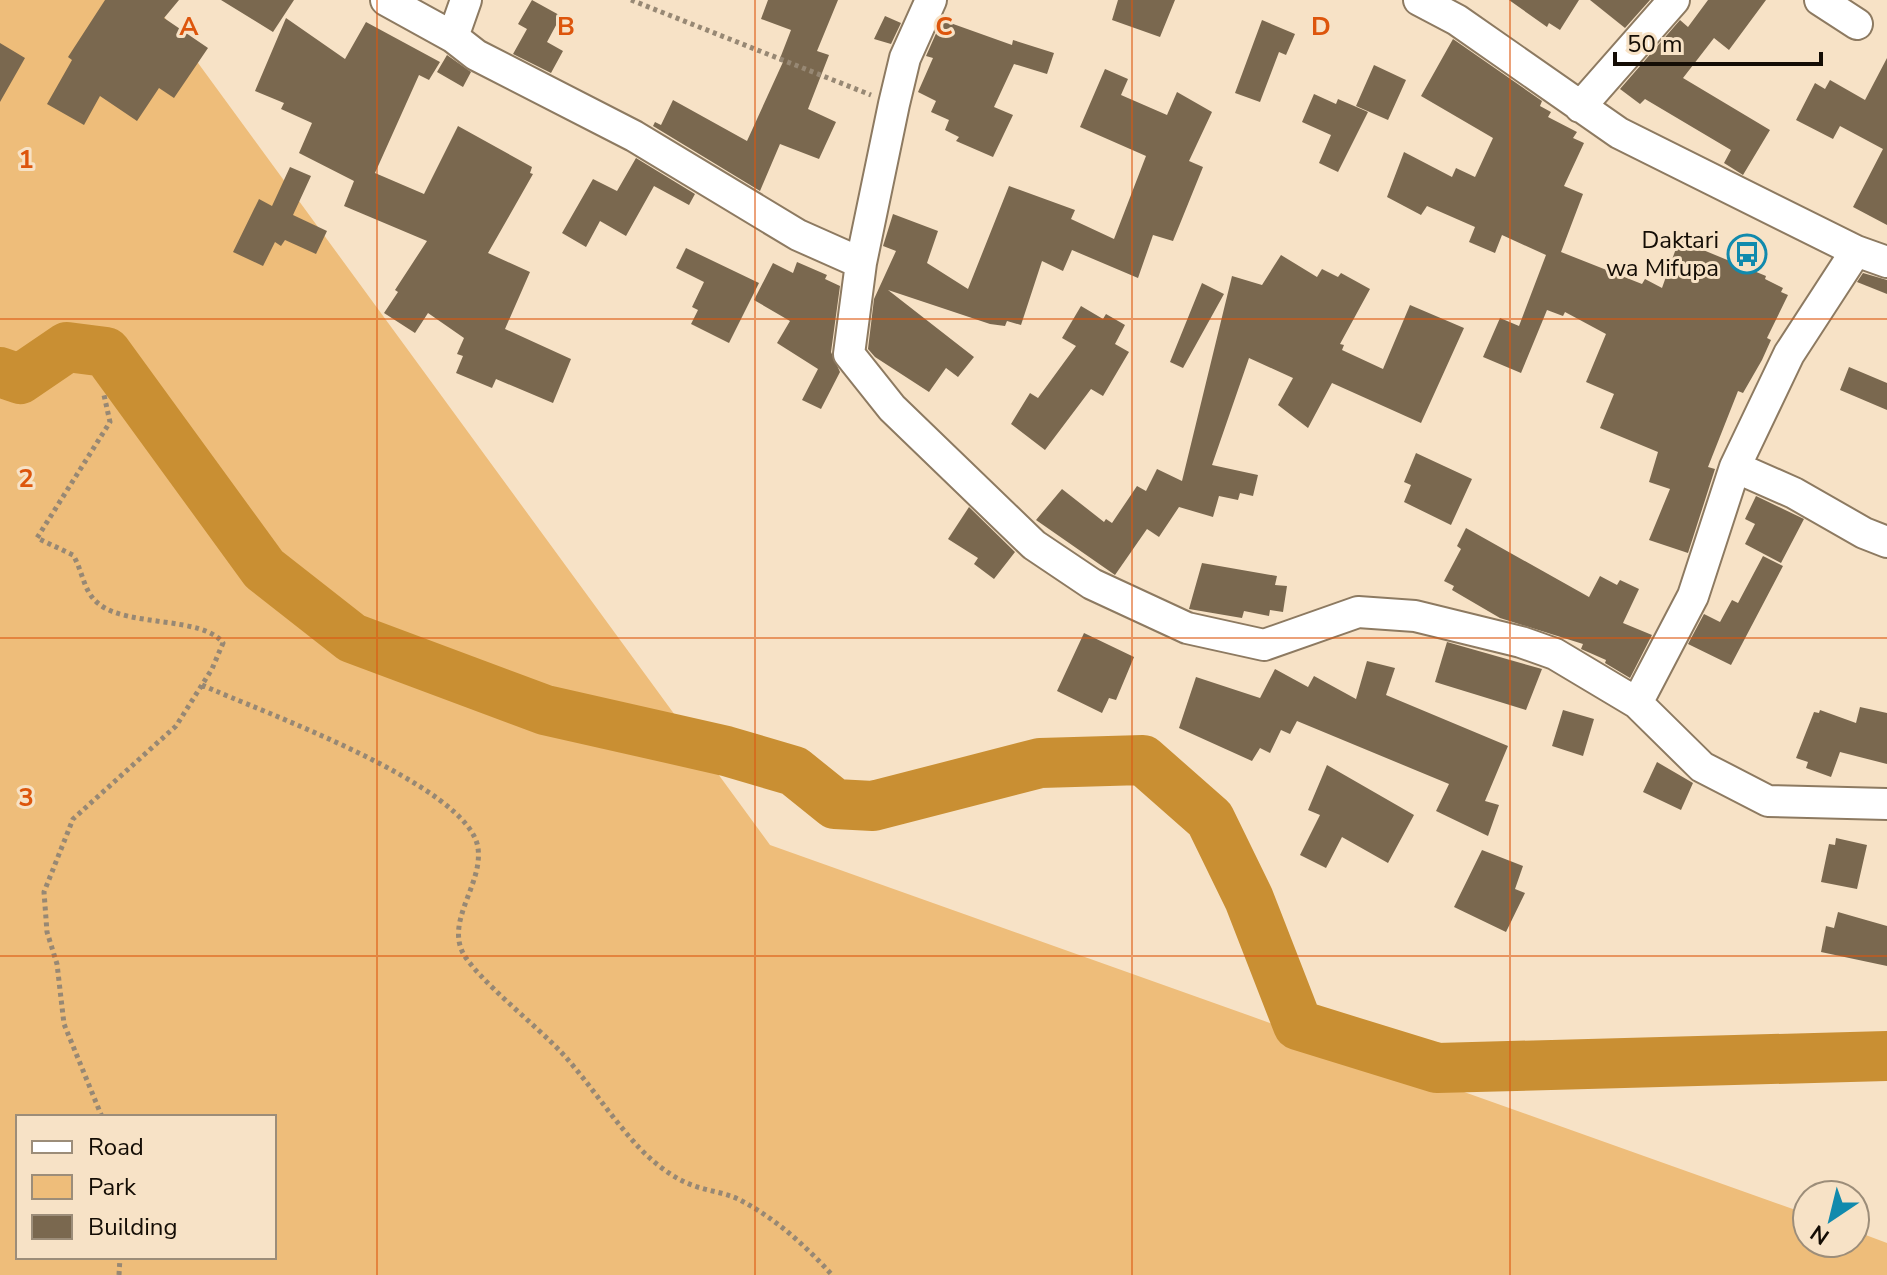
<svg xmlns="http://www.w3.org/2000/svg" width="1887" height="1275" font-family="'Nunito Sans',sans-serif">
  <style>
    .green { fill: #eebd7a; fill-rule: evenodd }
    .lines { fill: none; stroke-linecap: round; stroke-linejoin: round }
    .river { stroke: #c98f33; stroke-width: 50 }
    .building { fill: #7a684f }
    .street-casing { stroke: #8d7a61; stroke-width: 34 }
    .path { stroke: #978874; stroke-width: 5; stroke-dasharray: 4 4; stroke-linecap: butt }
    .street { stroke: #fff; stroke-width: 30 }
    .grid { fill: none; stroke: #dd550c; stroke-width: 2; stroke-opacity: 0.55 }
    .labels { text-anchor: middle; stroke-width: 6; stroke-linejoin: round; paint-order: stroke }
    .poi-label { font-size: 24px; fill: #140d05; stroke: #f7e2c6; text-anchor: end }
    .grid-label { font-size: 26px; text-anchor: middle; font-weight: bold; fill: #dd550c; stroke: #f7e2c6; stroke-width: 6; stroke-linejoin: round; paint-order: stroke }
  </style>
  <rect width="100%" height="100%" fill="#f7e2c6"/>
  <path class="green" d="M0,0H152L770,845L1807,1214V1243H1855V1231L1887,1243V1275H0ZM18,1117H274V1257H18Z"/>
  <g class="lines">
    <path class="river" d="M0,372L20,379L67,347L106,352L264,569L352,638L545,710L726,751L794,771L835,804L873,806L1040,763L1143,760L1210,819L1249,899L1298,1025L1437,1068L1887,1056"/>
  </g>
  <path class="building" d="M105,0H179L164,18L208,48L174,98L159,88L137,121L100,96L84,125L47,104L72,60L68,57Z
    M221,0H294L273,32Z
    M532,0L561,16L547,42L563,51L551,73L513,54L527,29L518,24Z
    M768,0H838L817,51L829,55L808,109L836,122L819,159L780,144L760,191L653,126L655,122L661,125L673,100L747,141L783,62L779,61L791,30L761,19Z
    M1118,0H1175L1160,37L1112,20Z
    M1509,0H1579L1560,30L1549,23L1547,27Z
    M1590,0H1650L1625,28Z
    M1708,0H1766L1729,50L1714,38L1683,78L1770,130L1743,175L1724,163L1731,150L1645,99L1640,104L1620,89L1680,20L1688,27Z
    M885,16L901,23L891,44L874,39Z
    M286,18L345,59L366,22L440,62L429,80L419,75L375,173L424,194L458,126L532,167L530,173L533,174L488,253L530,272L505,329L571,359L553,403L496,379L492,388L456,373L463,356L457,354L464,338L428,313L415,333L384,313L398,292L395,290L427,241L344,206L354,181L299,153L312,123L281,109L284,103L255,91Z
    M942,20L1012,45L1013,40L1054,53L1047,74L1014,64L994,107L1013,115L993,157L956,141L959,137L945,130L949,120L931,112L936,101L918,92L933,58L926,56Z
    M1262,20L1295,34L1286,55L1279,52L1260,102L1235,93Z
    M1453,39L1542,101L1540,106L1551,112L1548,117L1577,132L1573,138L1584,143L1564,186L1583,194L1561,252L1642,284L1645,279L1662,288L1679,240L1766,276L1765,279L1783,288L1781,292L1788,295L1767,338L1771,340L1762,360L1743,393L1738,391L1708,467L1715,469L1688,553L1649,540L1670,489L1649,482L1658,452L1600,428L1614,394L1586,382L1606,334L1565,312L1563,316L1547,310L1521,373L1483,357L1500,318L1519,326L1546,255L1502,235L1495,253L1469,242L1475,227L1427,206L1421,215L1387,197L1404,152L1452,177L1456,168L1475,177L1493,138L1421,96Z
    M0,43L25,58L0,102Z
    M447,55L471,72L463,87L437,72Z
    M1887,58V225L1853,207L1883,149L1840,126L1833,139L1796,120L1815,83L1825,89L1830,80L1865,100Z
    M1374,65L1406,80L1388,120L1356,106Z
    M1105,69L1128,79L1121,95L1167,115L1177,92L1212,112L1189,161L1203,167L1173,241L1153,235L1138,278L1072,250L1063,271L1042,261L1021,325L1007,321L1005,326L990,324L888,290L974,357L958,377L946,368L929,392L875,357L868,349L874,299L896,251L883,246L893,214L938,231L927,263L968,289L1009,186L1075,210L1071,219L1114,239L1146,156L1080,127Z
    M1314,94L1336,104L1338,99L1368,112L1338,172L1319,163L1331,135L1302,122Z
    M636,158L695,194L689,205L654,186L626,236L600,221L586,247L562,233L593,179L617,191Z
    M290,167L311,176L293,215L327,231L316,254L285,240L281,246L275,242L263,266L233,252L259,199L272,206Z
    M686,248L759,283L729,343L691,324L698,310L692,307L704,282L676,268Z
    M1281,255L1317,277L1322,269L1338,277L1341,273L1370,289L1340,344L1344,345L1342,350L1383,369L1410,305L1464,328L1421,423L1332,383L1308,428L1278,405L1293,378L1249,358L1212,465L1258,475L1253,496L1240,493L1238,500L1219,496L1213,517L1179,507L1159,537L1147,529L1115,575L1036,520L1062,489L1104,522L1106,519L1112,523L1137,486L1146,491L1157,469L1182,481L1232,276L1262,285Z
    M797,262L827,275L825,279L840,286L831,352L840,372L821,409L802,400L818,369L777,343L790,321L754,300L773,263L793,273Z
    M1863,273L1887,280V294L1857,282Z
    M1202,283L1224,294L1183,368L1170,362Z
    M1081,306L1103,319L1106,314L1125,325L1115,344L1129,352L1103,396L1091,389L1045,450L1011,424L1030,393L1038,398L1076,346L1062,338Z
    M1849,367L1887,383V410L1840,390Z
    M1416,453L1472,479L1451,525L1404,502L1411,485L1404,482Z
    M1756,496L1804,519L1781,563L1745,544L1755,524L1745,519Z
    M969,507L1015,552L994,579L974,564L978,558L948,539Z
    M1466,528L1589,597L1600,576L1617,585L1620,580L1639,589L1623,623L1652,635L1630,678L1605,663L1606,660L1581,649L1583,644L1500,618L1452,590L1454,586L1444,581L1461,549L1457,546Z
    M1763,556L1783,566L1731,665L1688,644L1704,614L1720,622L1732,600L1738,603Z
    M1202,563L1277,576L1275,585L1287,586L1283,612L1270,610L1269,616L1244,611L1242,618L1189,609Z
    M1084,633L1134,657L1116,700L1109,698L1102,713L1057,691Z
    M1447,642L1542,669L1526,710L1435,682Z
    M1367,661L1395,668L1386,695L1508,746L1485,801L1499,805L1488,836L1436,811L1449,784L1297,721L1290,734L1281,730L1270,753L1260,748L1252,761L1179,728L1196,677L1260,698L1275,669L1308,687L1314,676L1356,699Z
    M1860,707L1887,713V764L1840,752L1831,777L1806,768L1808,762L1796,758L1814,712L1819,713L1820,710L1856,723Z
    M1563,710L1594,719L1583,756L1552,746Z
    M1657,762L1693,783L1681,810L1643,792Z
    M1327,765L1414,815L1388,863L1342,837L1326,868L1300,855L1320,815L1308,810Z
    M1836,838L1867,845L1857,889L1821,882L1829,844L1835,845Z
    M1482,850L1523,866L1515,889L1525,893L1506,932L1454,907Z
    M1838,912L1887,926V966L1821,952L1826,926L1834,928Z"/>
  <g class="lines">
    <defs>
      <path id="street" d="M386,0L453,37L476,55L634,136L798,235L861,263
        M931,0L905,58L894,104L861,263L849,354L892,408L1034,545L1092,584L1187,628L1264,645L1358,612L1415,616L1521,642L1555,654L1637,703L1702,767L1768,801L1887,804
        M1419,0L1457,20L1619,133L1856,251L1887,262
        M1820,0L1857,24
        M453,37L466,0
        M1580,107L1674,0
        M1735,467L1794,493L1864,533L1887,542
        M1637,703L1693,596L1735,467L1789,354L1856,251"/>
    </defs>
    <use href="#street" class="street-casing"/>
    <path class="path" d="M631,0L871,95
      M202,685C259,711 469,785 478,848C483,884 446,920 463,953C477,979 538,1027 561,1052C587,1080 608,1113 634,1142C649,1159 670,1177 692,1185C707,1191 723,1192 738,1199C774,1217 806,1246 832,1275
      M102,1117L64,1024L57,964L47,932L44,892L73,819L176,726L212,669L223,643C203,616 127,627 99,604C83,592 83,571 73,555L37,538L110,422L104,395
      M119,1275L120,1257"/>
    <use href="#street" class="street"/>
  </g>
  <path class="grid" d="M377,0V1275M755,0V1275M1132,0V1275M1510,0V1275M0,319H1887M0,638H1887M0,956H1887"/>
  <defs>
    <symbol id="bus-ring" viewBox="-11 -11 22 22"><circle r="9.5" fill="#f7e2c6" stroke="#118aad" stroke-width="1.5"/><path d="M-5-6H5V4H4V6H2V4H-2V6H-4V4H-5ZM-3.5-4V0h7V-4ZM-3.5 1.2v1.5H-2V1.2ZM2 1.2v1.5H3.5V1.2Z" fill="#118aad"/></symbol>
  </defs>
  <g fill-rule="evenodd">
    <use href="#bus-ring" x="1725" y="232" width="44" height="44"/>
  </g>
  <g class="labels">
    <g class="poi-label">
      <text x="1719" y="248">Daktari<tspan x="1719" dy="28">wa Mifupa</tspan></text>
    </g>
  </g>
  <g class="grid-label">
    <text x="189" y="35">A</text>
    <text x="566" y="35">B</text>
    <text x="944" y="35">C</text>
    <text x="1321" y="35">D</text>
    <text x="26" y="168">1</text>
    <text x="26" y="487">2</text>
    <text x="26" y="806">3</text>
  </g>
  <rect x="16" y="1115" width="260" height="144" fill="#f7e2c6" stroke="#9c8d79" stroke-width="2"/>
  <rect x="32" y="1141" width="40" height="12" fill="#ffffff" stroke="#9c8d79" stroke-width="2"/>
  <text x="88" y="1155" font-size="24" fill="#140d05">Road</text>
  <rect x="32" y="1175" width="40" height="24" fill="#eebd7a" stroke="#9c8d79" stroke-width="2"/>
  <text x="88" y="1195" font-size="24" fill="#140d05">Park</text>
  <rect x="32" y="1215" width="40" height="24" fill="#7a684f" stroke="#9c8d79" stroke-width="2"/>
  <text x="88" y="1235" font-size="24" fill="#140d05">Building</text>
  <g transform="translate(1831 1219) rotate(215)"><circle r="38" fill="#f7e2c6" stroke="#9c8d79" stroke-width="2"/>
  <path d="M0-6L14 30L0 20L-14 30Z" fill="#118aad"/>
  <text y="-12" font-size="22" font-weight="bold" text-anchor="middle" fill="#140d05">N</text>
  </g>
  <path d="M1615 52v12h206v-12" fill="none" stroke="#140d05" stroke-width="4"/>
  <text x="1627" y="52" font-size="24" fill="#140d05" stroke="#f7e2c6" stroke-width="6" paint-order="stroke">50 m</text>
</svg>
